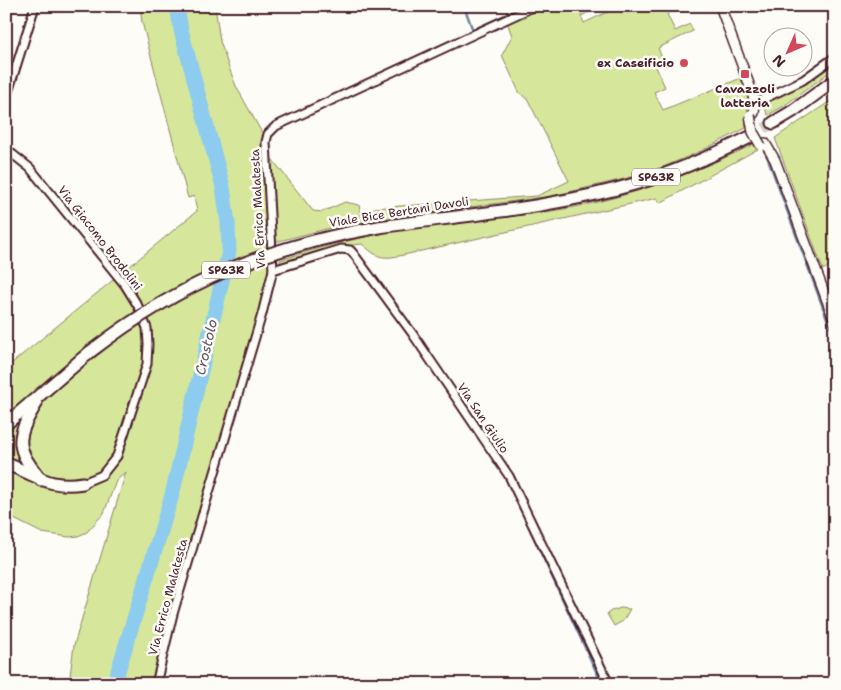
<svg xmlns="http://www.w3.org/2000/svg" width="841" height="690" font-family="'Shantell Sans',sans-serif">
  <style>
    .green { fill: #d6e79b; stroke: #908363 }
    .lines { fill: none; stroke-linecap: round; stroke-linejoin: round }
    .stream { stroke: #7287a0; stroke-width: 2.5 }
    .river { stroke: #8dccee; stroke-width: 15 }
    .trunk-tunnel { stroke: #d9d0ce; stroke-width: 11; stroke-dasharray: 11 5.5; stroke-linecap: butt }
    .minor-casing { stroke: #4a1f2b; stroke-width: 11 }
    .tertiary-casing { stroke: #4a1f2b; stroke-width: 12 }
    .trunk-casing { stroke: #4a1f2b; stroke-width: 15 }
    .minor { stroke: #fdfcf7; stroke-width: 7 }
    .tertiary { stroke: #fdfcf7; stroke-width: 9 }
    .trunk { stroke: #fdfcf7; stroke-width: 11 }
    .tertiary-bridge-casing { stroke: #4a1f2b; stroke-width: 12; stroke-linecap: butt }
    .trunk-bridge-casing { stroke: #4a1f2b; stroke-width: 15; stroke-linecap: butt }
    .tertiary-bridge { stroke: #fdfcf7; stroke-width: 9 }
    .trunk-bridge { stroke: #fdfcf7; stroke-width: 11 }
    .poi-dot { fill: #d1495b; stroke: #fdfcf7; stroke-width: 2 }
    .labels { text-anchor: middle; stroke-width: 5; stroke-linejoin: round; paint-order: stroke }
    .shield { fill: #fdfcf7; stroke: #806168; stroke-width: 1 }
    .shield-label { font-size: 11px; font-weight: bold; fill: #4a1f2b }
    .poi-label { font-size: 12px; font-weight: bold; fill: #4a1f2b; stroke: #fdfcf7; text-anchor: end }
    .street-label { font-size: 12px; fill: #4a1f2b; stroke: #fdfcf7 }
    .water-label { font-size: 14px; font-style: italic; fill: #5e5366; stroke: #fdfcf7 }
  </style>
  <rect width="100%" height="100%" fill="#fdfcf7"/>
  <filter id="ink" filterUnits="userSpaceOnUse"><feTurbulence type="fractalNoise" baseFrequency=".02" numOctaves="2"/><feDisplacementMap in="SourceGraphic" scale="10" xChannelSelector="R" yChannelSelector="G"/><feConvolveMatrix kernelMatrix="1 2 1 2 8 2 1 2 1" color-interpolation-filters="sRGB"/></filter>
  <g filter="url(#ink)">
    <g class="green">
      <polygon points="140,6 215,6 220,41 228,65 236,86 262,133 272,267 155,684 69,684 74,645 126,472 116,481 104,513 87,532 78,536 69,537 42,533 6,515 6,368 197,211 194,196 188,198 142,22"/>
      <path d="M535 6H602L581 16 584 23 620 6H683L667 14 675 31 690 24 693 31 658 48 664 63 656 67 665 87 654 92 663 110 741 78C743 84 746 90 748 97 750 108 744 117 746 128L701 151 663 167 624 179 552 196 381 219 334 227 275 242 268 163 272 159 313 211 322 212 345 202 359 205 362 218 374 217V208L537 196 569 181 528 100 519 92 502 55 512 36 506 19Z"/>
      <polygon points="835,61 835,68 784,106 768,115 763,105 815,76"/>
      <polygon points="835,98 835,262 823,270 775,138"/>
      <path d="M754 144 758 149 660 203 657 198 399 256C380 259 377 257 362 244L343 246 280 263V260C328 244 381 232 432 226 479 219 528 216 575 207 638 194 697 172 754 144Z"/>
      <polygon points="621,608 630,609 623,621 614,626 607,614 611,611"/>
    </g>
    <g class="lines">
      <g class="stream">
        <polyline points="464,6 472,28 475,29 525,6"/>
        <polyline points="764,148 835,340"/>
        <polyline points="520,508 602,684"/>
      </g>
      <polyline class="river" points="114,684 172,495 229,251 228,223 223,187 181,30 177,6"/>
      <polyline class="trunk-tunnel" points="750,137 773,123"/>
      <defs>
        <g id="minor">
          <polyline points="6,99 35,6"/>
          <polyline points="755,103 803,80 835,57"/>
          <polyline points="6,149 30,168 125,285 138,306 147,328 148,344 147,364 117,456 102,475 83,483"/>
          <polyline points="273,270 341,249 350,250 353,253 412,333 509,476 609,684"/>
          <polyline points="156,684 173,614 262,314 273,270 266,142 268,134 276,126 535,6"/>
        </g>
        <g id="tertiary">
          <polyline points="720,6 752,92 755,103 754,113"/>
          <polyline points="765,143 775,160 835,322"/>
        </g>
        <g id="trunk">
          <polyline points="773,123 793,111 835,80"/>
          <path d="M379 227C465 215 554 208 638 183 677 172 714 155 750 137"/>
          <path d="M36 404C15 439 15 448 41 480"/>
          <polyline points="6,424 90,352"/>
          <path d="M6 464C37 474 47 489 83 483"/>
        </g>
      </defs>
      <use href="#minor" class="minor-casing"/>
      <use href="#tertiary" class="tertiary-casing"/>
      <use href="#trunk" class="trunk-casing"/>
      <use href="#minor" class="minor"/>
      <use href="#tertiary" class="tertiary"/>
      <use href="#trunk" class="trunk"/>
      <defs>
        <polyline id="tertiary-bridge" points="750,115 753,132 761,146"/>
        <path id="trunk-bridge" d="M90 352C182 281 266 247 379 227"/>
      </defs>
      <use href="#tertiary-bridge" class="tertiary-bridge-casing"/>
      <use href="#trunk-bridge" class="trunk-bridge-casing"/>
      <use href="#tertiary-bridge" class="tertiary-bridge"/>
      <use href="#trunk-bridge" class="trunk-bridge"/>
    </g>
  </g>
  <g class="poi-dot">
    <circle cx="684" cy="63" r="5"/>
    <rect x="740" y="69" width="10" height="10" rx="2.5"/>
  </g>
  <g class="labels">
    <g class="shield">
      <rect x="632" y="168.5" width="48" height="17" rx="4"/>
      <rect x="202" y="261.5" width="48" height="17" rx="4"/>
    </g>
    <g class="shield-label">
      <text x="656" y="181">SP63R</text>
      <text x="226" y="274">SP63R</text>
    </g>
    <g class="poi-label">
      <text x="674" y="67">ex Caseificio</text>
      <text x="745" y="93" text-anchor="middle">Cavazzoli<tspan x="745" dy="14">latteria</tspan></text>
    </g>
    <g class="street-label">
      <text transform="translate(258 209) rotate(-93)" y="4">Via Errico Malatesta</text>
      <text transform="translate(399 212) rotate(-9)" y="4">Viale Bice Bertani Davoli</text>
      <text transform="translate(100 238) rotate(52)" y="4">Via Giacomo Brodolini</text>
      <text transform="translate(483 418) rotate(56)" y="4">Via San Giulio</text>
      <text transform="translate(168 597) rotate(-75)" y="4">Via Errico Malatesta</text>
    </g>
    <g class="water-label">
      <text transform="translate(206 347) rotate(-77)" y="5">Crostolo</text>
    </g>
  </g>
  <rect width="841" height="690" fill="none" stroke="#fdfcf7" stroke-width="25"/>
  <rect x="12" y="12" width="816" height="665" fill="none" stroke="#4a1f2b" stroke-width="2" filter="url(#ink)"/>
  <g transform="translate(788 52) rotate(225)"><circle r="24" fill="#fdfcf7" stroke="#b5a4a5"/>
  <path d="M0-4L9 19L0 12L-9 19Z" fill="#d1495b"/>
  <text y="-8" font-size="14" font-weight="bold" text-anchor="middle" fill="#4a1f2b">N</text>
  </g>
</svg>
